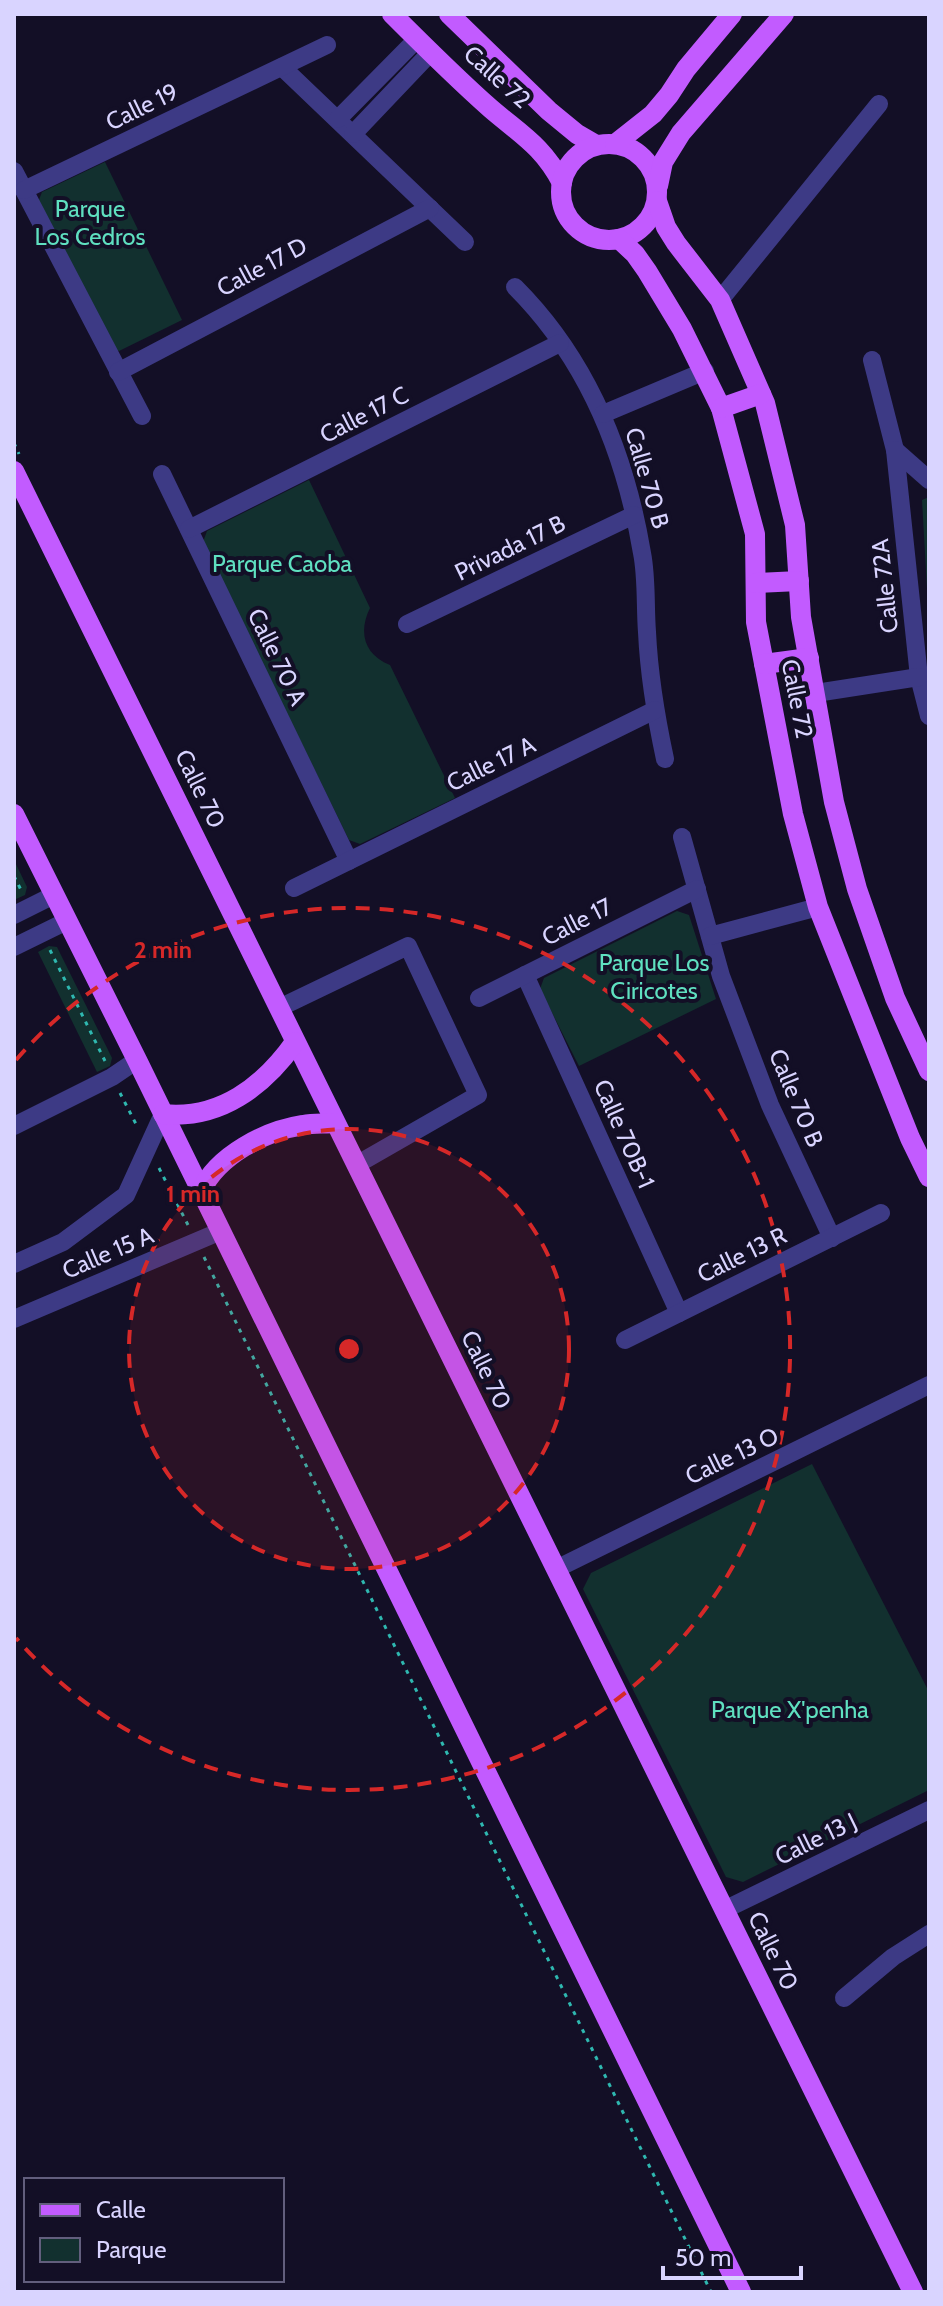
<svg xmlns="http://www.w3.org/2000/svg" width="943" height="2306" font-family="Cabin,sans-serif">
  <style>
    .green { fill: #12302f }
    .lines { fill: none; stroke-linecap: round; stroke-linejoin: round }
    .path { stroke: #2fb8b0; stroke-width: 3; stroke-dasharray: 4 6; stroke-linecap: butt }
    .minor { stroke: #3d3a85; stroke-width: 18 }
    .major { stroke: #c25bff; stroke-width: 20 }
    .ring { fill: none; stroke: #d62828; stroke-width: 4; stroke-dasharray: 14 10 }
    .labels { text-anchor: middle; stroke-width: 8; stroke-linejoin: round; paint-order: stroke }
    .street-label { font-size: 24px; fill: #d9d4ff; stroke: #130f26 }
    .park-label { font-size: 24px; fill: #5fe0c0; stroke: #130f26 }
    .centre { fill: #d62828; stroke: #130f26; stroke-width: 4 }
    .ring-label { font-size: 24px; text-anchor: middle; font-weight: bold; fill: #d62828; stroke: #130f26; stroke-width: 8; stroke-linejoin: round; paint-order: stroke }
  </style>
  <rect width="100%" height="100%" fill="#130f26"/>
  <g class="green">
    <polygon points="105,162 182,320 119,351 107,347 37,205 42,192"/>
    <path d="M309 480 370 608C358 632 364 655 390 665L455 798 360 844 349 840 203 542 207 531Z"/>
    <polygon points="929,497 929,625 922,500"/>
    <polygon points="14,860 27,887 25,895 14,900"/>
    <polygon points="677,911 689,915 716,999 579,1066 540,989 544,978"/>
    <polygon points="49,946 57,947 112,1058 110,1066 97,1072 38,952"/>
    <polygon points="812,1464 929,1692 929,1790 743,1882 726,1877 583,1589 591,1573"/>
  </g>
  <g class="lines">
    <g class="path">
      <polyline points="14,443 19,454"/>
      <polyline points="14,876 22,892"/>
      <polyline points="50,950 105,1061"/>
      <polyline points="120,1093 137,1126"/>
      <polyline points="159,1168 188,1225"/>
      <polyline points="204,1257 711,2292"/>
    </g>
    <g class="minor">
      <polyline points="282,67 465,242"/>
      <polyline points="338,119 417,39"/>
      <polyline points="353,134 431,52"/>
      <polyline points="14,171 142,416"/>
      <polyline points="24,190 327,45"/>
      <path d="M515 287C588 360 625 452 642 553 647 578 645 606 647 632 649 675 656 717 665 759"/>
      <polyline points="720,300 879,104"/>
      <polyline points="872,360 895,450 919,677 929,716"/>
      <polyline points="118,372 430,208"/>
      <polyline points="603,414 705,371"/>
      <polyline points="895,450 929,480"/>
      <polyline points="162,474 349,861"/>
      <polyline points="189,529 560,343"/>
      <polyline points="407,624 634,515"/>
      <polyline points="816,693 919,677"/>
      <polyline points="682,837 721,976 770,1105 832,1238"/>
      <polyline points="294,888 655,710"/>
      <polyline points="14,915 54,895"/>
      <polyline points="710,936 818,907"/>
      <polyline points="14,947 67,921"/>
      <polyline points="525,975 679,1313"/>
      <polyline points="479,998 697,889"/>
      <polyline points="279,1008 408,946 478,1095 356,1165"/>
      <polyline points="14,1126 112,1077 137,1060"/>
      <polyline points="14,1264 63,1242 126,1195 163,1114"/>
      <polyline points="14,1319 221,1231"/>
      <polyline points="625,1340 881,1213"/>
      <polyline points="556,1569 929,1385"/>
      <polyline points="724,1910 929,1810"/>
      <polyline points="844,1998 893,1957 929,1934"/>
    </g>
    <g class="major">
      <path d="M392 14C424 46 456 78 490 108 520 134 543 146 562 183"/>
      <polyline points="449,14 549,111 577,134 596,145"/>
      <circle cx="609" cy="192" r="48"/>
      <polyline points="615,144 653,114 669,95 686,69 732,14"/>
      <polyline points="658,186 663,162 681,133 784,14"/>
      <polyline points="657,201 666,227 676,243 720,300 765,403 795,525 801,617 834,802 857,889 895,998 929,1071"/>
      <polyline points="619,239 635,254 647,271 682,329 721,408 755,534 756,622 793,814 818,907 910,1138 929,1177"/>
      <polyline points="721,408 761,394"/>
      <polyline points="14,471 913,2292"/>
      <polyline points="756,583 799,581"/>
      <polyline points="764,664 809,658"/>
      <polyline points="14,814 137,1060 741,2292"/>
      <path d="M163 1114C220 1120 264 1086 295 1042"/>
      <path d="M201 1191C218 1155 265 1131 303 1125 314 1123 324 1124 335 1123"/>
    </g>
  </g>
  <circle cx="349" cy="1349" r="220" fill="#d62828" fill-opacity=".12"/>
  <g class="ring">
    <circle cx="349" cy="1349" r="220"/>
    <path d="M16 1060A441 441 0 1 1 16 1638"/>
  </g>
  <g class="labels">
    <g class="street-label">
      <text transform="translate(497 77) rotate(42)" y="8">Calle 72</text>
      <text transform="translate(142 107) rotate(-26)" y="8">Calle 19</text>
      <text transform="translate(262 267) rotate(-28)" y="8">Calle 17 D</text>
      <text transform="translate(364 415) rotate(-27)" y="8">Calle 17 C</text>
      <text transform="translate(647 478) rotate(74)" y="8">Calle 70 B</text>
      <text transform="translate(510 548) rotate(-26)" y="8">Privada 17 B</text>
      <text transform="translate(885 586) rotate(-96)" y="8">Calle 72A</text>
      <text transform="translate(277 657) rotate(64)" y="8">Calle 70 A</text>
      <text transform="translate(797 699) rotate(79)" y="8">Calle 72</text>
      <text transform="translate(491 764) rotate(-26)" y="8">Calle 17 A</text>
      <text transform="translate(200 789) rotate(64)" y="8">Calle 70</text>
      <text transform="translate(577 922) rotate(-27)" y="8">Calle 17</text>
      <text transform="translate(796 1098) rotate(67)" y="8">Calle 70 B</text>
      <text transform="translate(624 1134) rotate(66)" y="8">Calle 70B-1</text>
      <text transform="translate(108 1253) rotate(-23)" y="8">Calle 15 A</text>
      <text transform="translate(742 1255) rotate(-26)" y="8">Calle 13 R</text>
      <text transform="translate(486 1370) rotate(64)" y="8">Calle 70</text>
      <text transform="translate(732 1456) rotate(-26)" y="8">Calle 13 O</text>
      <text transform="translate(816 1839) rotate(-26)" y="8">Calle 13 J</text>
      <text transform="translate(773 1951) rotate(64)" y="8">Calle 70</text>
    </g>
    <g class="park-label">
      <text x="90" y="217">Parque<tspan x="90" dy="28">Los Cedros</tspan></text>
      <text x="282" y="572">Parque Caoba</text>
      <text x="654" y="971">Parque Los<tspan x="654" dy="28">Ciricotes</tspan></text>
      <text x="790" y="1718">Parque X'penha</text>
    </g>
  </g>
  <circle cx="349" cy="1349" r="12" class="centre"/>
  <g class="ring-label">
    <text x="163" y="958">2 min</text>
    <text x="193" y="1202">1 min</text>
  </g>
  <rect width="943" height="2306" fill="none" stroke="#d9d4ff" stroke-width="32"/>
  <rect x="24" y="2178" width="260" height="104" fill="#130f26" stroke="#625e7d" stroke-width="2"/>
  <rect x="40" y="2204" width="40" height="12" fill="#c25bff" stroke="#625e7d" stroke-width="2"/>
  <text x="96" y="2218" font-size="24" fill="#d9d4ff">Calle</text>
  <rect x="40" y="2238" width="40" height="24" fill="#12302f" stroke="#625e7d" stroke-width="2"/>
  <text x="96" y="2258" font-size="24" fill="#d9d4ff">Parque</text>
  <path d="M663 2266v12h138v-12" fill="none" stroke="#d9d4ff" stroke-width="4"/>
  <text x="675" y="2266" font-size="24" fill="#d9d4ff" stroke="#130f26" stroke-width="6" paint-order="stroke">50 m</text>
</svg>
